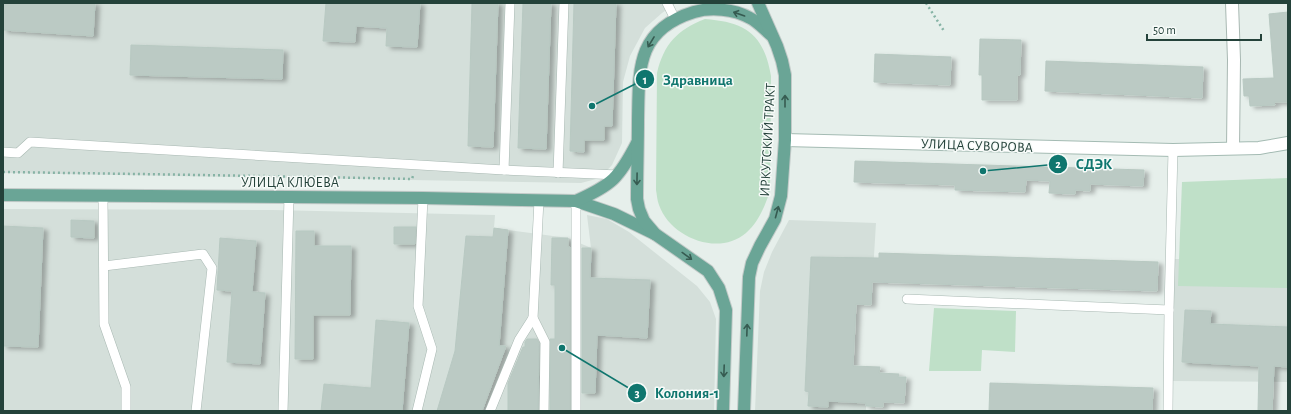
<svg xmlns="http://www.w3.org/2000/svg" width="1291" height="414" font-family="'Alegreya Sans',sans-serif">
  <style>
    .built { fill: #d4dfda }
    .green { fill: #bfe0c8 }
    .building { fill: #bbcac4; stroke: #b8c9c2; filter: url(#shadow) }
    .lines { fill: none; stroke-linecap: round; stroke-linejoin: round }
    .lane-casing { stroke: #a8b8b2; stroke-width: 10 }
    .street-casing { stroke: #a8b8b2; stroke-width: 14 }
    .secondary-casing { stroke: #a4bbb3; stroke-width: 14 }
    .primary-casing { stroke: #c2cac8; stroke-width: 14 }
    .path { stroke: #86b3a5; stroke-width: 2.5; stroke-dasharray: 2 3; stroke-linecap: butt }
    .lane { stroke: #fff; stroke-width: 9 }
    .street { stroke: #fff; stroke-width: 12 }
    .secondary { stroke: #fff; stroke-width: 12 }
    .primary { stroke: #6aa596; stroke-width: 12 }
    .oneway { stroke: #365b51 }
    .labels { text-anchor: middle; stroke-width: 3; stroke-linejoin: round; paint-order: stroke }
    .street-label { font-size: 14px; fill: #24423a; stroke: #f7fbf9 }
    .leader { fill: none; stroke: #0f766e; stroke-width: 1.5 }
    .callout-dot { fill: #0f766e; stroke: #f7fbf9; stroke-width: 1.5 }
    .mark-label { font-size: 12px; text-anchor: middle; font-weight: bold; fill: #fff }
    .callout-label { font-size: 15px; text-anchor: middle; font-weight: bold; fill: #0f766e; stroke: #f7fbf9; stroke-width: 3; stroke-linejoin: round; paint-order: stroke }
  </style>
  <defs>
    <filter id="shadow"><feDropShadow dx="4.5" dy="2.5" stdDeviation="2" flood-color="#0004"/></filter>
  </defs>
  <rect width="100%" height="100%" fill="#e6efeb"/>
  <g class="built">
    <polygon points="3,3 676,3 662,13 645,28 630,56 623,82 622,143 612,165 600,178 581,183 3,173"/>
    <polygon points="3,209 273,210 495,215 494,228 568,238 591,248 587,215 607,219 629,232 697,286 710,302 716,319 714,411 3,411"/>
    <polygon points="789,220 876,223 873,272 825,332 866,403 866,411 755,411 760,291 764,272 772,252"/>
    <polygon points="1173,259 1288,260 1288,382 1171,381"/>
  </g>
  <g class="green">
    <path d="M705 19C745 22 764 34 771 76L770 191C765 206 758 223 746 233 718 257 670 237 659 205 657 200 657 195 656 190L657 73C664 44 677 30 705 19Z"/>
    <polygon points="1288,178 1288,288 1178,286 1182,182"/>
    <polygon points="934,308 1016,311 1015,352 982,350 981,371 929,371"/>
  </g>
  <g class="building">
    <polygon points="3,3 95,3 93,36 3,30"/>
    <polygon points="326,3 420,3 417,47 386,46 387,28 356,26 355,42 323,41"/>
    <polygon points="472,3 498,3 493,147 468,146"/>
    <polygon points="523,3 551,3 546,149 518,148"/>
    <polygon points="574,3 616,3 612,126 604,126 604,140 584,140 584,152 570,151"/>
    <polygon points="1288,12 1288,102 1274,102 1275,105 1250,106 1249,96 1244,96 1243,79 1274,78 1269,14"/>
    <polygon points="980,39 1021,40 1020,75 1017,75 1017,100 982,100 982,75 979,75"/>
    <polygon points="131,45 283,50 282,79 130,75"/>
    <polygon points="875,54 951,57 950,85 874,82"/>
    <polygon points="1046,61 1203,67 1202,98 1045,91"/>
    <polygon points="855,161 1144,170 1143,186 1090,184 1090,191 1075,190 1075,194 1049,193 1050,181 1026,180 1025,192 955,190 955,185 854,182"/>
    <polygon points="71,220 94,221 94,238 71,237"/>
    <polygon points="3,226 43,228 38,347 3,346"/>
    <polygon points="394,227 416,227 415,244 394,244"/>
    <polygon points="494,228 508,230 499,346 506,346 482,411 437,411 455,351 466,236 493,237"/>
    <polygon points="296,231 314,231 314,246 351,246 350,315 313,315 313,359 295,359"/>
    <polygon points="220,238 256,241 252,292 265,293 260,364 227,362 232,291 217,290"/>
    <polygon points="552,238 568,238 568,247 570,247 570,411 550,411 550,339 555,339 555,285 551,285"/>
    <polygon points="582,248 591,248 590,278 650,280 647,338 597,335 595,393 582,393"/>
    <polygon points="879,253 1158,262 1157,291 872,282 871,305 856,304 853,366 880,367 879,373 899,374 898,377 906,377 904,403 883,402 883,407 866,406 866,403 828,401 828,407 808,406 809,392 805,391 811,257 879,258"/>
    <polygon points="1185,310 1211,311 1210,324 1288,327 1288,367 1274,366 1272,411 1258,411 1259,366 1182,362"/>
    <polygon points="376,320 409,323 402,411 321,411 324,384 371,388"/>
    <polygon points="527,339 537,339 539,343 538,411 508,411 508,383 523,347 525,347 525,342"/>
    <polygon points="990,383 1153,388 1152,411 989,411"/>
  </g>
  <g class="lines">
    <defs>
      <g id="lane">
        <polyline points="667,3 675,19"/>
        <polyline points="3,152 18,153 30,142 504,170 619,175"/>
        <polyline points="504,170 510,3"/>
        <polyline points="558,173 564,3"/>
        <polyline points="103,196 104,324 126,387 126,411"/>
        <polyline points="539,200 533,318 545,342 544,411"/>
        <polyline points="576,201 576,411"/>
        <polyline points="104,266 203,254 212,268 196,411"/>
        <polyline points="907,299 1169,310"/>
        <polyline points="283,411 289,197"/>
        <polyline points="417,411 432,349 418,306 423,198"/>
        <polyline points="490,411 519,340 533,318"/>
        <polyline points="1168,411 1169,310 1173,150"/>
      </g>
      <polyline id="street" points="1232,3 1234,60 1233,148"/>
      <polyline id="secondary" points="785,140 1173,150 1259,148 1288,143"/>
      <g id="primary">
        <polyline points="3,195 423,198 576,201 614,214 655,234"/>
        <path d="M576 201C612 185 619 178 637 143"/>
        <path d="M723 411 726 310 719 288 708 271 655 234 644 221 639 209 637 199C637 172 638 146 638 120 639 69 636 30 694 12 711 7 734 9 750 18 758 22 765 30 771 35"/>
        <polyline points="744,411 749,277 752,263 760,246 775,219 781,196 785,140 785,75 782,61 777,46 758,3"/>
      </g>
    </defs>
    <use href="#lane" class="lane-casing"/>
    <use href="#street" class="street-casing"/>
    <use href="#secondary" class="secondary-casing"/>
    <use href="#primary" class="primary-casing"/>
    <g class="path">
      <polyline points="926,3 944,31"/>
      <path d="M3 172C139 174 276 176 412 179L413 176"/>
    </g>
    <use href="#lane" class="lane"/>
    <use href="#street" class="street"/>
    <use href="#secondary" class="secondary"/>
    <use href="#primary" class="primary"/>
  </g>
  <defs><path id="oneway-shaft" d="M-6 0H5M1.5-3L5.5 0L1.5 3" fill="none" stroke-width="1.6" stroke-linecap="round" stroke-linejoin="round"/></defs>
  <g class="oneway">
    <use href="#oneway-shaft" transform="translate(739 14) rotate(-161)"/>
    <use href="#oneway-shaft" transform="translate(651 42) rotate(121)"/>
    <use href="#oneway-shaft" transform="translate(785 101) rotate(-90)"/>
    <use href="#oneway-shaft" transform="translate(637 179) rotate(91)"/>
    <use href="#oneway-shaft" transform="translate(777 212) rotate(-75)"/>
    <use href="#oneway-shaft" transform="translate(687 256) rotate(36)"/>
    <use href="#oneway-shaft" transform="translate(747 330) rotate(-88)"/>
    <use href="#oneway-shaft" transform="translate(724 371) rotate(92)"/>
  </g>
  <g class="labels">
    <g class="street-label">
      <text transform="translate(767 140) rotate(-87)" y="5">ИРКУТСКИЙ ТРАКТ</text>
      <text transform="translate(977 145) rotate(2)" y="5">УЛИЦА СУВОРОВА</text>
      <text x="290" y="187">УЛИЦА КЛЮЕВА</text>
    </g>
  </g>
  <path class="leader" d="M592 106L645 79M983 171L1058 164M562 348L637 393"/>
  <g class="callout-dot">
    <circle cx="592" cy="106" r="4"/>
    <circle cx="983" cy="171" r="4"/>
    <circle cx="562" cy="348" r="4"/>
    <circle cx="645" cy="79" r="10"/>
    <circle cx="1058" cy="164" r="10"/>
    <circle cx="637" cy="393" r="10"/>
  </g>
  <g class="mark-label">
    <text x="645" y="84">1</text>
    <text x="1058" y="168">2</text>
    <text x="637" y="397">3</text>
  </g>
  <g class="callout-label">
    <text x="698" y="85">Здравница</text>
    <text x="1094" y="169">СДЭК</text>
    <text x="687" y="398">Колония-1</text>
  </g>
  <rect width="1291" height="414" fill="none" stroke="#24423a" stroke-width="8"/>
  <path d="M1147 34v6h114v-6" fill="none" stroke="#24423a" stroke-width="2"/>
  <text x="1153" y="34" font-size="12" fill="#24423a" stroke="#f7fbf9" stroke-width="3" paint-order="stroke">50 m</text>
</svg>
